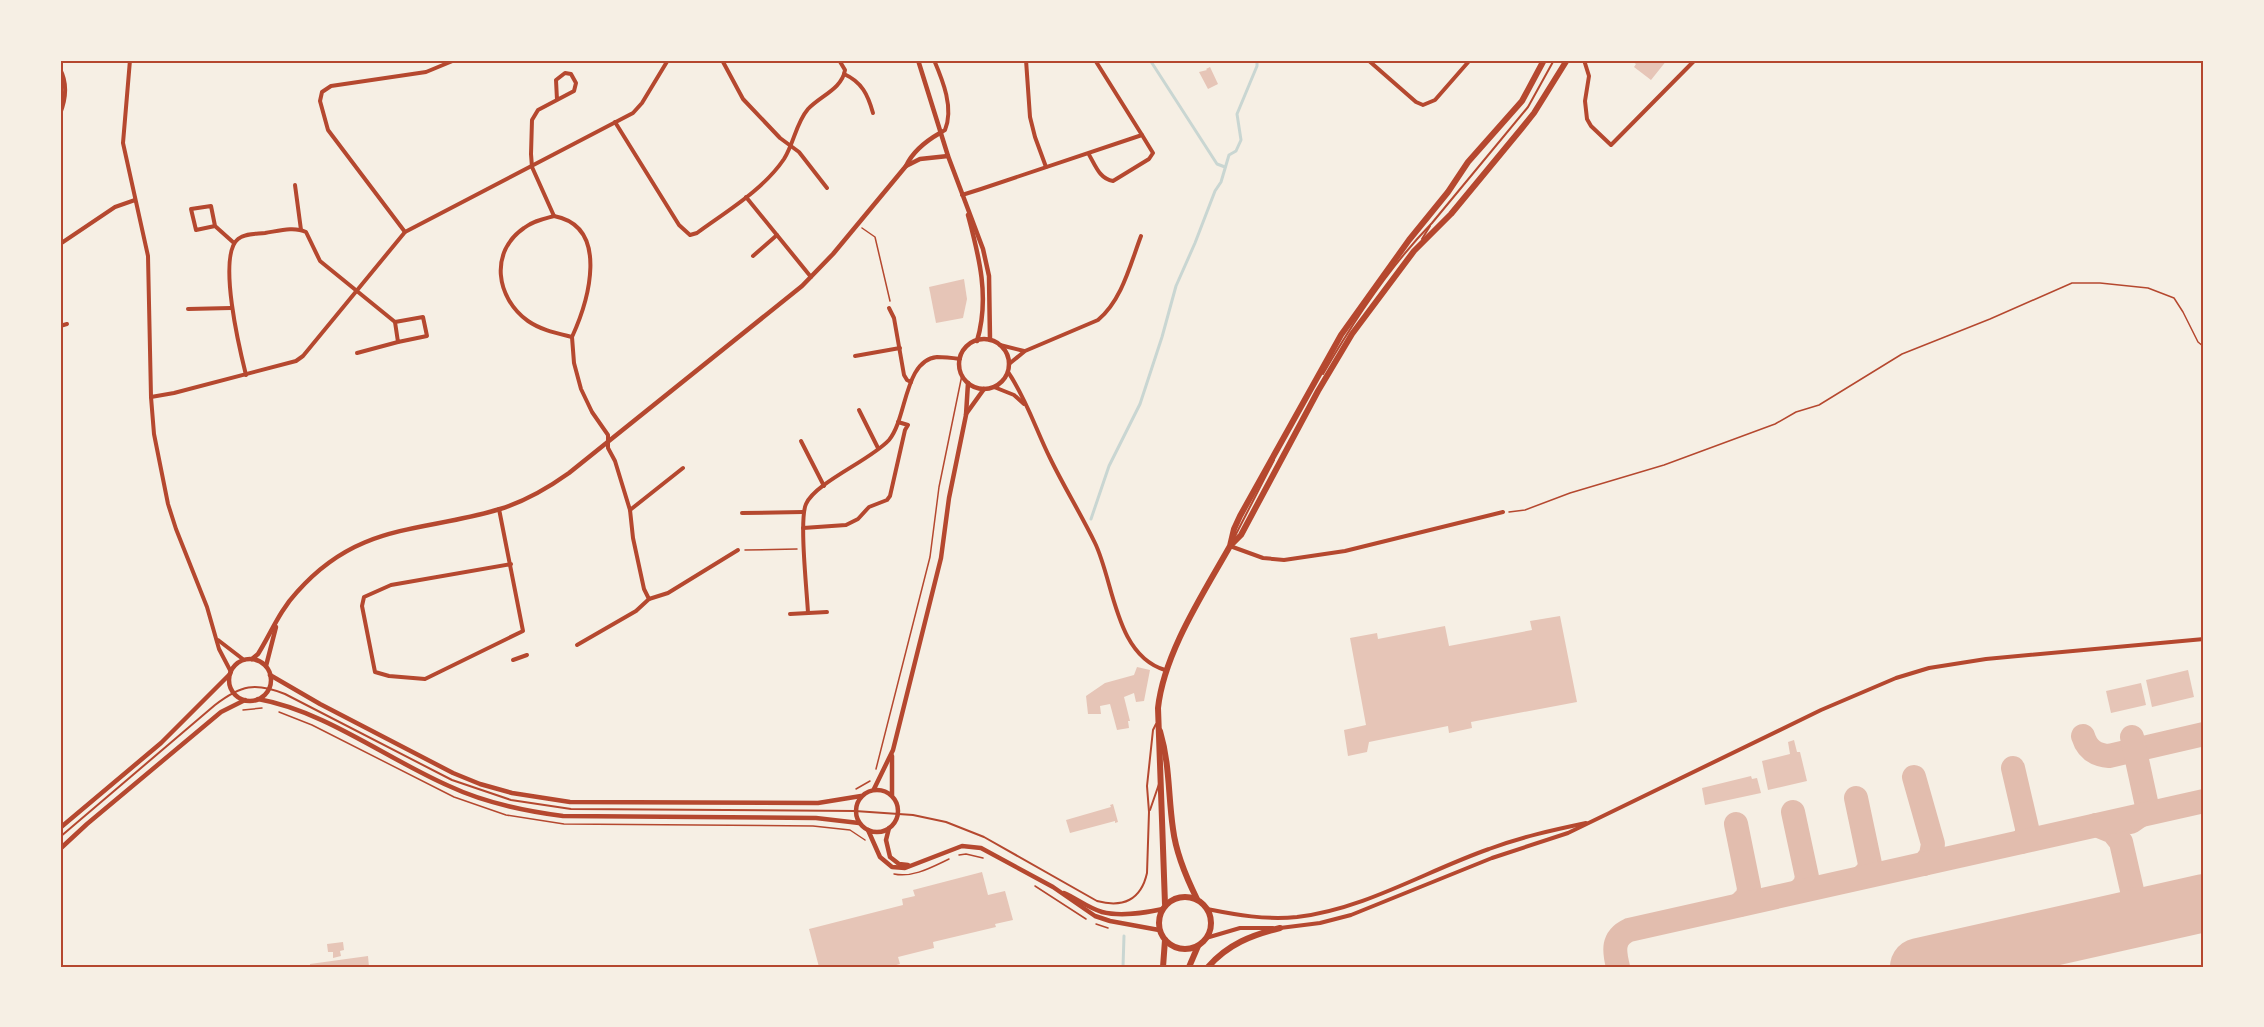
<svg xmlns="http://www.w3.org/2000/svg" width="2264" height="1027" font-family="Ubuntu,sans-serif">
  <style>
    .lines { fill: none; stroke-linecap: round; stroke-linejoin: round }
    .stream { stroke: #c9d6d2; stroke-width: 3 }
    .taxiway { stroke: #e2bdae; stroke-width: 24 }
    .runway { stroke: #e2bdae; stroke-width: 58 }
    .building { fill: #e6c5b7 }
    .path { stroke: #b5482f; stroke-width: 1.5 }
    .service { stroke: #b5482f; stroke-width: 2 }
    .minor { stroke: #b5482f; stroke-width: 4 }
    .tertiary { stroke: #b5482f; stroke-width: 4.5 }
    .primary { stroke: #b5482f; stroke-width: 6 }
    .neatline { fill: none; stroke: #b5482f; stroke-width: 2 }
  </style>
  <rect width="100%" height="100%" fill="#f6efe4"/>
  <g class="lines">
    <g class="stream">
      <polyline points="1150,60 1217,164 1225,167"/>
      <polyline points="1091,519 1109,466 1140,404 1162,337 1176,286 1195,243 1215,191 1221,182 1229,155 1236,151 1241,140 1237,114 1257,66 1257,60"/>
      <polyline points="1123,967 1124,936"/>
    </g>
    <g class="taxiway">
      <path d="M2083 736C2087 749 2095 755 2109 756L2204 734"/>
      <polyline points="2013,768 2027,828 2027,835 2021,842"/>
      <polyline points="1914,777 1933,844 1931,855 1924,864"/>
      <polyline points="1856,798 1870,864 1868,871 1862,877"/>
      <polyline points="1793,812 1807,877 1805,885 1799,891"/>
      <polyline points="2131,822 2144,813 2147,806 2132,737"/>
      <polyline points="1736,824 1749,888 1748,896 1739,905"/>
      <polyline points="2096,825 2113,832 2121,842 2134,899 2132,911 2118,922"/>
      <polyline points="2134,899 2144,911 2158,913"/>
      <path d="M1618 967C1614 951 1612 938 1629 930L2204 801"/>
    </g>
    <polyline class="runway" points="1919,967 2204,903"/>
  </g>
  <g class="building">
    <polygon points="1630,60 1667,60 1651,80 1634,67 1636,64"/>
    <polygon points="1210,67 1218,84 1208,89 1199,72 1207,70 1206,69"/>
    <polygon points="964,279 967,299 963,318 936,323 929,287"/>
    <polygon points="1560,616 1577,702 1471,722 1472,728 1449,733 1448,726 1369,742 1367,752 1348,756 1344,730 1366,725 1350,638 1377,633 1378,639 1445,626 1449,646 1532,630 1530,621"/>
    <polygon points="1137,667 1150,670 1144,701 1136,702 1134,693 1124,697 1130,721 1128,721 1129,728 1117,730 1110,704 1100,706 1101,714 1088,714 1086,696 1105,683 1134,675"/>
    <polygon points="2188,670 2194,697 2152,707 2146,680"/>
    <polygon points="2141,683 2146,705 2111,713 2106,691"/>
    <polygon points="1794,740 1797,752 1800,752 1807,781 1768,790 1762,761 1790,754 1788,742"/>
    <polygon points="1751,776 1752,779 1757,778 1761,793 1705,805 1702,788"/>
    <polygon points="1113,804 1118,822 1115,823 1115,821 1070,833 1066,820 1111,807 1110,805"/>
    <polygon points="982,872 988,895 1005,891 1013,920 995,924 996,927 933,942 934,948 898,957 900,964 889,967 819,967 809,929 903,905 902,899 915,896 913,890"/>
    <polygon points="343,942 344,950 340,951 341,956 333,958 333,952 328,952 327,944"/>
    <polygon points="368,956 369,967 310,967 310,964"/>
  </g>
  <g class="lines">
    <g class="path">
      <polyline points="862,228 875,237 890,301"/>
      <polyline points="1509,512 1525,510 1570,493 1664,465 1775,424 1796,412 1819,405 1902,354 1990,319 2072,283 2100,283 2148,288 2174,298 2183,312 2198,342 2204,347"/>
      <polyline points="745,550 797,549"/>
      <polyline points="243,710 262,708"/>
      <polyline points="279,712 312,725 454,797 506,815 564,824 813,826 850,830 865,840"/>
      <polyline points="876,769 930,557 939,487 962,375"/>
      <polyline points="856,789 870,781"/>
      <polyline points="959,855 966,854 983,858"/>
      <path d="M894 874C913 878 932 867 949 859"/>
      <polyline points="1035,886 1086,919"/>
      <polyline points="1096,924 1108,928"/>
    </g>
    <g class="service">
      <polyline points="1422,239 1430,226"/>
      <path d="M1323 374C1353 322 1390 266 1432 223L1528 107 1554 60"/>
      <polyline points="1234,538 1274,460"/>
      <polyline points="1150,810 1159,784"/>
      <path d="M60 837 215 705C241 685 255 682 285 694L452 780 511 800 571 809 855 811 913 815 946 822 984 837 1097 901C1123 908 1141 900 1147 873L1149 812 1147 786 1153 730 1156 724"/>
    </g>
    <g class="minor">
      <polyline points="130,60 123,143 148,256 151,397 154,434 168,504 176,529 207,607 219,649 231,672"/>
      <polyline points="722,60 743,99 780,138 799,152 827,188"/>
      <path d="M934 60C943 81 954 108 945 130L940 133"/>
      <polyline points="1026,60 1030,117 1035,137 1046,167"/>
      <polyline points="1095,60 1142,135"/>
      <polyline points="1368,60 1416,102 1423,105 1435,100 1470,60"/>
      <polyline points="1584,60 1589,76 1585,101 1587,119 1591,126 1611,145 1695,60"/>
      <path d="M60 69C68 84 66 99 60 114"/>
      <path d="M844 74C862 82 868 95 873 113"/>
      <path d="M615 122 679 225 690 235 697 233C727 211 763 190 784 159 794 143 796 123 808 109 820 96 842 89 845 70L839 60"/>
      <polyline points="295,185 301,230"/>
      <path d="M962 195 981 189 1142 135 1153 153 1149 159 1113 181C1099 179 1095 164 1088 153"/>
      <polyline points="746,197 811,277"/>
      <path d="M554 216C611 227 588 302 572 337 556 333 541 330 528 321 496 298 489 252 524 228 533 221 543 219 554 216Z"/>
      <polyline points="554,216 532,167 531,154 532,120 538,110 574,91 576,83 571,74 565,73 556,80 557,100"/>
      <polyline points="215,226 196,230 191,209 211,206 215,226 234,243"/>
      <polyline points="405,232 328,130 320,101 322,92 331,86 426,72 455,60"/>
      <polyline points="60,244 115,207 135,200"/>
      <polyline points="753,256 777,235"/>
      <polyline points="889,308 894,318 904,375 907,380 911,382"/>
      <polyline points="188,309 231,308"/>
      <polygon points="423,317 427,336 398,342 395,322"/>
      <polyline points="60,326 67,324"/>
      <polyline points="572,337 574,363 581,389 592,412 608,435 608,448 615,461 630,510 633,538 644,589 649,599"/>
      <polyline points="1000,345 1024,351"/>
      <polyline points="357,353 398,342"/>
      <polyline points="855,356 900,348"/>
      <path d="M1009 364 1025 351 1098 320C1122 300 1130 265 1141 236"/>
      <path d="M1008 372C1026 398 1036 430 1050 458 1064 487 1081 514 1095 543 1114 582 1115 655 1165 670"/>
      <path d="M246 375C240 351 217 256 238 239 245 233 256 234 265 233 278 231 294 226 306 232L320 261 395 322"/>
      <polyline points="994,387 1014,395 1024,404"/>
      <polyline points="151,397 174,393 296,361 303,356 405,232 633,113 642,103 668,60"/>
      <polyline points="859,410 878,448"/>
      <polyline points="801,441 824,486"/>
      <polyline points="499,509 523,631 425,679 389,676 375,672 362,606 364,597 391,585 511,564"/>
      <polyline points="630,510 683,468"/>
      <polyline points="742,513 803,512"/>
      <polyline points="803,528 846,525 858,519 869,507 887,500 890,496 905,430 908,425 898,422"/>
      <polyline points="1230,546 1263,558 1284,560 1345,551 1503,512"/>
      <path d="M808 613C807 592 799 519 806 504 816 482 871 460 889 440 907 419 904 360 937 357 945 357 953 358 960 359"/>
      <polyline points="790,614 827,612"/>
      <polyline points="218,640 244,660"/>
      <polyline points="577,645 636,611 649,599 668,593 738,550"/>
      <polyline points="513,660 527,655"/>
      <path d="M1207 909C1237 915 1265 920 1297 917 1365 909 1426 871 1489 849 1521 837 1553 830 1586 823"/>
      <polyline points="1280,928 1320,923 1351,915 1492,858 1568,833 1821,710 1896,678 1929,668 1986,659 2204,639"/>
      <polyline points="1206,938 1240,928 1273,928"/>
    </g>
    <g class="tertiary">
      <polyline points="918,60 948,156 983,249 989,276 990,340"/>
      <polyline points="906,166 920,159 948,156"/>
      <path d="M968 215C979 256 990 298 977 341"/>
      <circle cx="984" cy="364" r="25"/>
      <polyline points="966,414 984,389"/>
      <path d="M252 659 258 654C271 633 280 610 297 592 359 522 420 533 500 509 526 501 548 488 569 473L802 286 833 254 906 166C913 151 926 141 940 133"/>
      <circle cx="250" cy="680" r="21"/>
      <polyline points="266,666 276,627"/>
      <polyline points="270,675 320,704 453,773 480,784 512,793 570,802 818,803 861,796"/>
      <path d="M258 699C325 711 387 759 449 786 485 803 524 811 563 816L816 818 859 823"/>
      <polyline points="874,789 893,750 941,558 949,498 966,415 968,383"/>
      <circle cx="877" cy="811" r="21"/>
      <polyline points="892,795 892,756"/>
      <polyline points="60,828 161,743 230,674"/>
      <polyline points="889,828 886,840 890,857 899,864 908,865"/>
      <polyline points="868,830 880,857 892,867 905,868 962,846 981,848 1053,887 1095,916 1110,921 1159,930"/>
      <polyline points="60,849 87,824 221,712 245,700"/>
      <path d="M1064 893C1076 898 1088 908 1102 912 1121 917 1144 913 1163 909"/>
    </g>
    <g class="primary">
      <polyline points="1231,545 1241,535 1318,391 1352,334 1414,251 1451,214 1522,128 1534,113 1567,60"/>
      <path d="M1160 731C1170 765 1168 795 1173 829 1176 853 1186 877 1197 899"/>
      <circle cx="1185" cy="923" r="26"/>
      <path d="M1165 904 1158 708C1164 653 1203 594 1230 546L1234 529 1240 516 1341 335 1409 240 1448 192 1468 162 1522 101 1544 60"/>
      <polyline points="1163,967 1165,940"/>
      <polyline points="1189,967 1198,946"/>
      <path d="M1208 967C1228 944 1252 935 1280 928"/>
    </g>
  </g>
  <rect width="2264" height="1027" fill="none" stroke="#f6efe4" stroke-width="123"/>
  <rect x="62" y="62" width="2140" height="904" class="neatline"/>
</svg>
